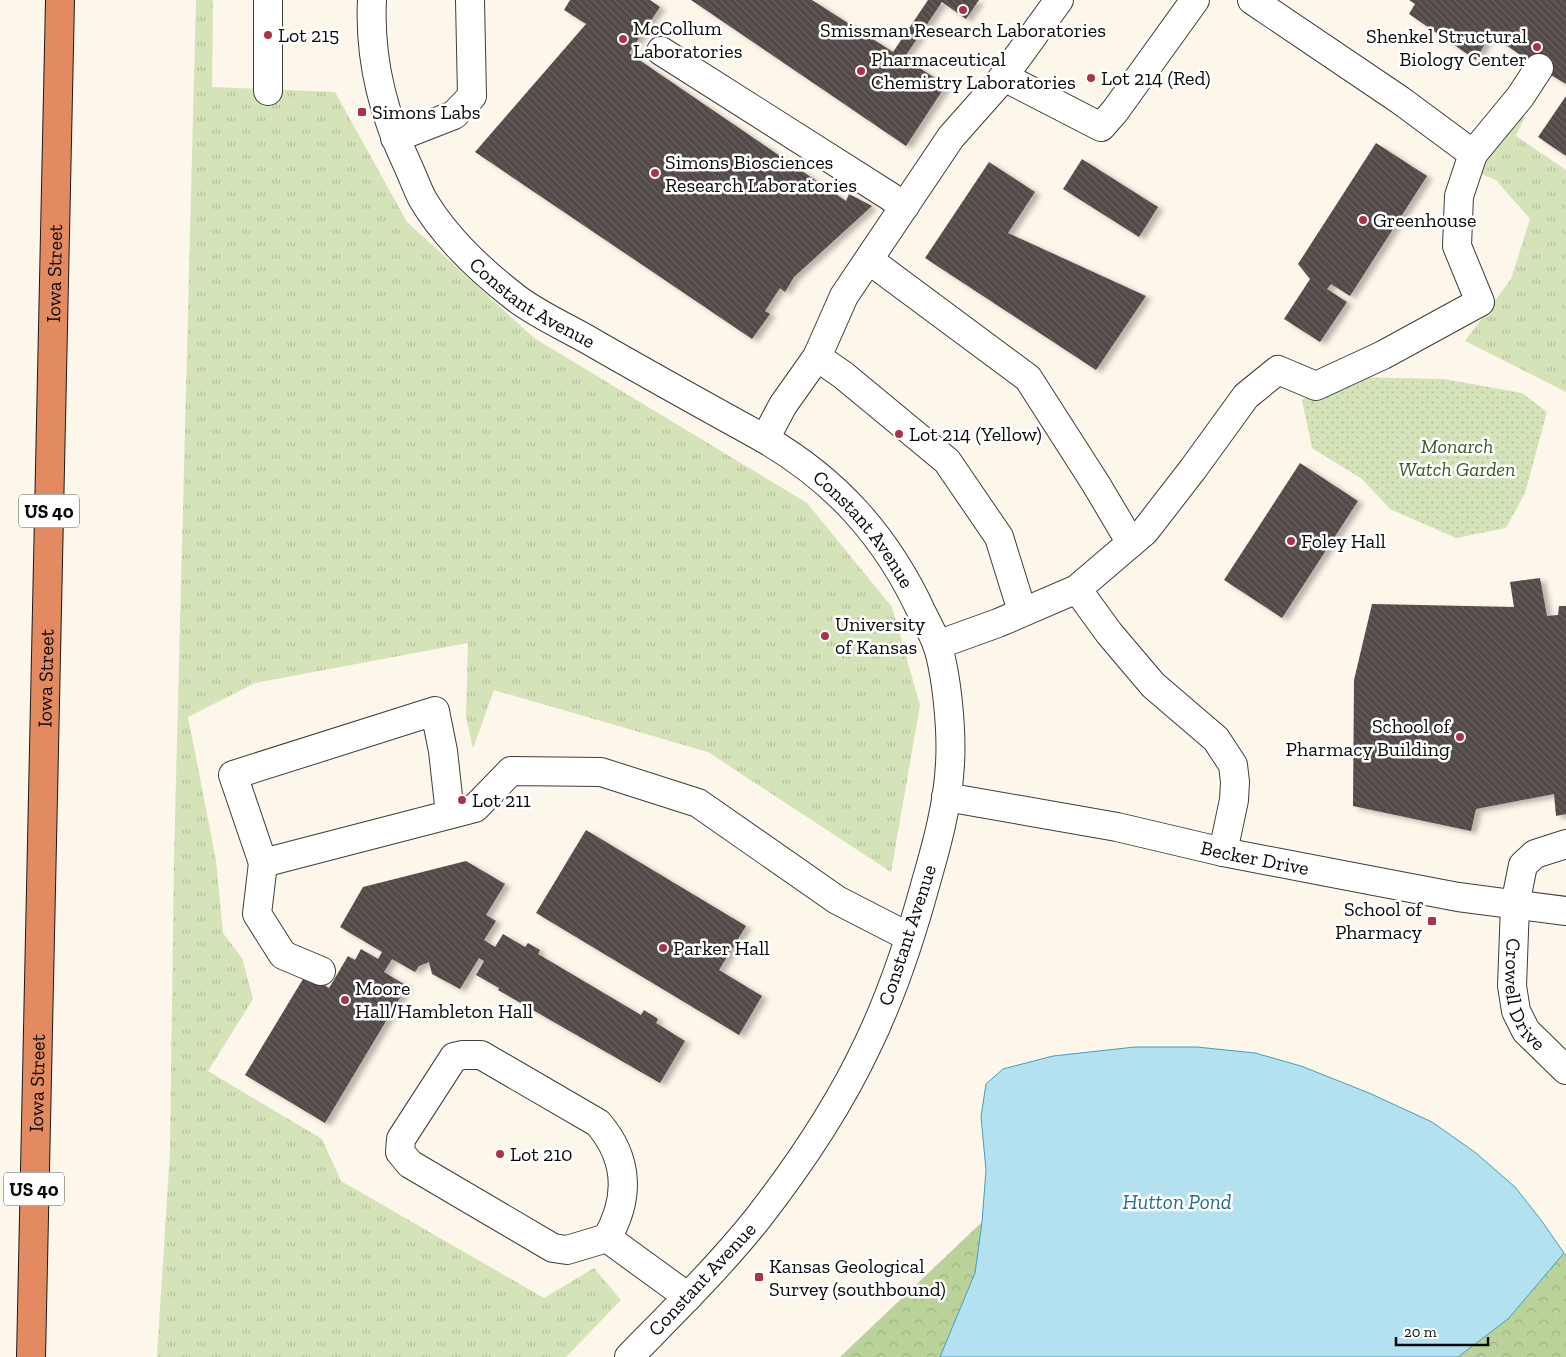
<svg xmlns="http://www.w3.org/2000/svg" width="1566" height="1357" font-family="'Zilla Slab',serif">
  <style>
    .grass { fill: url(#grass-tufts) }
    .forest { fill: url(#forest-crowns) }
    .garden { fill: url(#garden-dots) }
    .water { fill: #b4e1ef; stroke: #439ebd }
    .building { fill: url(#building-back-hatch); filter: url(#shadow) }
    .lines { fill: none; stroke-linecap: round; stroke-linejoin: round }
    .minor-casing { stroke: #3d3d3d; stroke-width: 30 }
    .highway-casing { stroke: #1b1b1b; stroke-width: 30 }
    .minor { stroke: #fff; stroke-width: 28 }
    .highway { stroke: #e48a60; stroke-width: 28 }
    .poi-dot { fill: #aa3249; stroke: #fff; stroke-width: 2 }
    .labels { text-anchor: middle; stroke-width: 5; stroke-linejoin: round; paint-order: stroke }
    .shield { fill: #fff; stroke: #545454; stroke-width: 1 }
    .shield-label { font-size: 19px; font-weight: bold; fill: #0a0a0a }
    .poi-label { font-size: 20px; fill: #0a0a0a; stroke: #fff; text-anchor: start }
    .street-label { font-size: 20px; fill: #0a0a0a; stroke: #fff }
    .park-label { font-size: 20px; font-style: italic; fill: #365a23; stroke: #fff }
    .water-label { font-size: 21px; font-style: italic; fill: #226e8d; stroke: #fff }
  </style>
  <defs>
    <pattern id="grass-tufts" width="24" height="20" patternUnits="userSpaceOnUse" patternTransform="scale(1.25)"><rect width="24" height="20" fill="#d4e3b8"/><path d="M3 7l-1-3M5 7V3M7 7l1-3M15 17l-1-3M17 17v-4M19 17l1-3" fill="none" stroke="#b5c19d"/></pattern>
    <pattern id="forest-crowns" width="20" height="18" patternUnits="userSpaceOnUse" patternTransform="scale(1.25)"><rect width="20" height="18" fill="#bad299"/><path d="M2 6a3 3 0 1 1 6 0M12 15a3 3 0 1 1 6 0" fill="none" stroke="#9fb382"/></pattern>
    <pattern id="garden-dots" width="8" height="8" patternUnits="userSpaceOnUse" patternTransform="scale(1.25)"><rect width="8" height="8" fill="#d4e3b8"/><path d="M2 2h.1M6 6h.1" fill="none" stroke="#b5c19d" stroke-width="1.8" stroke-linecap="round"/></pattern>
    <pattern id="building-back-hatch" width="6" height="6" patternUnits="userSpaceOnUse" patternTransform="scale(1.25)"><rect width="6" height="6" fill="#524a48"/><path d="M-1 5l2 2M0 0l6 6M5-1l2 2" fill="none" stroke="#66605e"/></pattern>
    <filter id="shadow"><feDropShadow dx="5.5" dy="3" stdDeviation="2.5" flood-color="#0004"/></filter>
  </defs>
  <rect width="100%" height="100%" fill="#fdf6ea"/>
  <g class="grass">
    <polygon points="196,0 213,0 212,87 335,92 407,222 534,338 807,503 892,607 920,705 891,872 708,752 494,690 473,748 466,717 468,643 255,683 188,717 216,860 223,933 242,958 253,999 208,1071 322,1139 341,1181 544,1298 594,1268 621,1300 566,1357 157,1357 170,1151 174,858"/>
    <polygon points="1515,101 1525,117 1516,136 1566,170 1566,392 1465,341 1511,279 1530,219 1496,180 1474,171"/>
  </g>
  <g class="forest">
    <polygon points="982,1222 975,1273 940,1357 840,1357"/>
    <polygon points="1564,1253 1566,1254 1566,1357 1458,1357 1508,1319"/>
  </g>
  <polygon class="garden" points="1346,377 1444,379 1522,393 1547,412 1525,493 1506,528 1456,538 1390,509 1362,479 1312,448 1302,400"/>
  <polygon class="water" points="1135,1047 1197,1047 1255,1053 1301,1066 1369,1093 1432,1122 1476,1153 1515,1187 1541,1220 1564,1253 1508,1319 1458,1357 940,1357 975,1273 982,1222 986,1170 981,1117 986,1084 1003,1069 1053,1056"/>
  <g class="building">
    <polygon points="570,0 650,0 660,7 629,53 846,201 849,194 872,206 794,277 785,292 780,288 765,311 770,314 752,339 475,152 586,24 564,10"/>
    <polygon points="691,0 812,0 893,52 928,0 979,0 966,19 942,2 904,58 946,85 906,146"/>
    <polygon points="1409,0 1566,0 1566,84 1539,68 1490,34 1476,60 1409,14 1415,4"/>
    <polygon points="1566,96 1566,156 1538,137"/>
    <polygon points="1376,143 1427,176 1350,296 1331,284 1327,289 1347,302 1320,342 1284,319 1310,279 1298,264"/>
    <polygon points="1082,159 1158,207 1139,237 1063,189"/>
    <polygon points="989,162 1035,192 1008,233 1146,296 1096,370 925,258"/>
    <polygon points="1300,463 1358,501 1282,618 1224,580"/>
    <polygon points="1540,578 1547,616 1558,615 1559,606 1566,606 1566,814 1556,816 1554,794 1476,809 1471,831 1353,806 1354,680 1372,604 1514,607 1510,582"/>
    <polygon points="586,830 746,926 719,970 762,996 739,1035 536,913"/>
    <polygon points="466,861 505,884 486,915 496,921 484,940 495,947 503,934 525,947 528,943 540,950 538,954 641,1015 644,1010 658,1019 656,1023 685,1041 660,1083 498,990 499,988 476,975 484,961 479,958 460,989 432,974 429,962 419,966 415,972 392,959 384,972 407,986 325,1123 245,1075 306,974 329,988 348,956 355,960 361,949 378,959 382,952 340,927 363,887"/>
  </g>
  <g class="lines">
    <defs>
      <g id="minor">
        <polyline points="268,0 268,91"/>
        <path id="s1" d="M372 0C369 59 383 114 408 166 413 177 417 188 422 198 444 236 481 271 516 298 538 315 566 327 590 341 647 374 705 406 763 438 836 480 887 537 922 613 927 623 933 634 937 644 947 675 952 731 950 764 948 804 937 844 926 882 911 937 893 992 868 1044 839 1106 800 1164 758 1218 719 1267 673 1312 629 1357"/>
        <polyline points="1252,0 1400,100 1473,154 1520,97 1539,68"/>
        <polyline points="661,51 905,206"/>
        <polyline points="1004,77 1101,127 1115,111 1195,0"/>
        <polyline points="395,138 454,115 472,96 470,0"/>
        <polyline points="869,260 1028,378 1096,484 1131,543"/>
        <polyline points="817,357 843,375 947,461 999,537 1022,611"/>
        <polyline points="765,439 783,405 817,357 844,296 951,137 998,84 1059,0"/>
        <polyline points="1077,589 1109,633 1153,685 1216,739 1233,765 1235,782 1234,800 1223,852"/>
        <polyline points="937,645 998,623 1077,589 1145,531 1193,469 1246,396 1278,370 1316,386 1383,355 1480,302 1457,246 1459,196 1473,154"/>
        <path id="s2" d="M946 797 1117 827 1223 852 1374 881 1458 897 1566 911"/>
        <polyline points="450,814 443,751 435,711 233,775 263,863 475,808 511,771 601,772 698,803 837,900 909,937"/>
        <path id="s3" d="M1566 844 1535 854 1523 865 1515 905 1512 986 1516 1011 1526 1031 1566 1070"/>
        <polyline points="263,863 257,914 283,955 321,971"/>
        <path d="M607 1238C630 1198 629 1159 598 1123L481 1055H463L454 1057 401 1139 400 1152 410 1164 553 1248 567 1250 607 1238 688 1297"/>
      </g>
      <g id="highway">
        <path id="s4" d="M31 1357 60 0"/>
      </g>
    </defs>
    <use href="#minor" class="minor-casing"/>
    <use href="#highway" class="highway-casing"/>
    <use href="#minor" class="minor"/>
    <use href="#highway" class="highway"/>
  </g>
  <g class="poi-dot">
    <circle cx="963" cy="10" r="5"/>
    <circle cx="268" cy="35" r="5"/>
    <circle cx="623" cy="39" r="5"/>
    <circle cx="1537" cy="47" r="5"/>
    <circle cx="861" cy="71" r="5"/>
    <circle cx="1091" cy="78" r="5"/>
    <rect x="357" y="107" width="10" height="10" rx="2.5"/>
    <circle cx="655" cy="173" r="5"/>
    <circle cx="1363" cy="220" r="5"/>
    <circle cx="899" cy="434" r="5"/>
    <circle cx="1291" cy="541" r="5"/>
    <circle cx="825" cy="636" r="5"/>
    <circle cx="1460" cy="737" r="5"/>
    <circle cx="462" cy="800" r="5"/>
    <rect x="1427" y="916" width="10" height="10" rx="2.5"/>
    <circle cx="663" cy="948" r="5"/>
    <circle cx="345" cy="1000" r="5"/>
    <circle cx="500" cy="1154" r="5"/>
    <rect x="754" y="1272" width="10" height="10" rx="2.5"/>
  </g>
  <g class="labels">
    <g class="shield">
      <rect x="19" y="494.5" width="60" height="33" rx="4"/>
      <rect x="4" y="1172.5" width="60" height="33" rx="4"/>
    </g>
    <g class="shield-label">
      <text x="49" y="518">US 40</text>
      <text x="34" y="1196">US 40</text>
    </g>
    <g class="poi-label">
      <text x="633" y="35">McCollum<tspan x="633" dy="23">Laboratories</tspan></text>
      <text x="963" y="37" text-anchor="middle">Smissman Research Laboratories</text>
      <text x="278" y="42">Lot 215</text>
      <text x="1527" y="43" text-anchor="end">Shenkel Structural<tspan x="1527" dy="23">Biology Center</tspan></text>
      <text x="871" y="66">Pharmaceutical<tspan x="871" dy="23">Chemistry Laboratories</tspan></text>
      <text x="1101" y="85">Lot 214 (Red)</text>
      <text x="372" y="119">Simons Labs</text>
      <text x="665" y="169">Simons Biosciences<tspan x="665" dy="23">Research Laboratories</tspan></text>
      <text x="1373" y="227">Greenhouse</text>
      <text x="909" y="441">Lot 214 (Yellow)</text>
      <text x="1301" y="548">Foley Hall</text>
      <text x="835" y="631">University<tspan x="835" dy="23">of Kansas</tspan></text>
      <text x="1450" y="733" text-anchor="end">School of<tspan x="1450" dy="23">Pharmacy Building</tspan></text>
      <text x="472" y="807">Lot 211</text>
      <text x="1422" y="916" text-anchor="end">School of<tspan x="1422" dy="23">Pharmacy</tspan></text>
      <text x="673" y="955">Parker Hall</text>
      <text x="355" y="995">Moore<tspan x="355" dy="23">Hall/Hambleton Hall</tspan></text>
      <text x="510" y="1161">Lot 210</text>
      <text x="769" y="1273">Kansas Geological<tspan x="769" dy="23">Survey (southbound)</tspan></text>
    </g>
    <g class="street-label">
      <text dy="7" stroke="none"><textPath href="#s4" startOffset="1084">Iowa Street</textPath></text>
      <text dy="7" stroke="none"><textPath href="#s1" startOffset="361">Constant Avenue</textPath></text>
      <text dy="7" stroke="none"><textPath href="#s1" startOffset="766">Constant Avenue</textPath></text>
      <text dy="7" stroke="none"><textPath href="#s4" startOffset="679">Iowa Street</textPath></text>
      <text dy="7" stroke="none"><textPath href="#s2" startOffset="315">Becker Drive</textPath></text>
      <text transform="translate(907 935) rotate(-72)" y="7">Constant Avenue</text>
      <text dy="7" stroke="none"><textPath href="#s3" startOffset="182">Crowell Drive</textPath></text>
      <text dy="7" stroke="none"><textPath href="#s4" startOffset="274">Iowa Street</textPath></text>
      <text transform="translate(702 1279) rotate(-47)" y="7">Constant Avenue</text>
    </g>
    <g class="park-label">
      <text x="1457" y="453">Monarch<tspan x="1457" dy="23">Watch Garden</tspan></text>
    </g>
    <g class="water-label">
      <text x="1177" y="1209">Hutton Pond</text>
    </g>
  </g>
  <path d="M1396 1337v8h92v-8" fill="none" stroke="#0a0a0a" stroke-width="2.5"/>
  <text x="1404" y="1337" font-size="15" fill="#0a0a0a" stroke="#ffffff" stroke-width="4" paint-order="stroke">20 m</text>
</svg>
